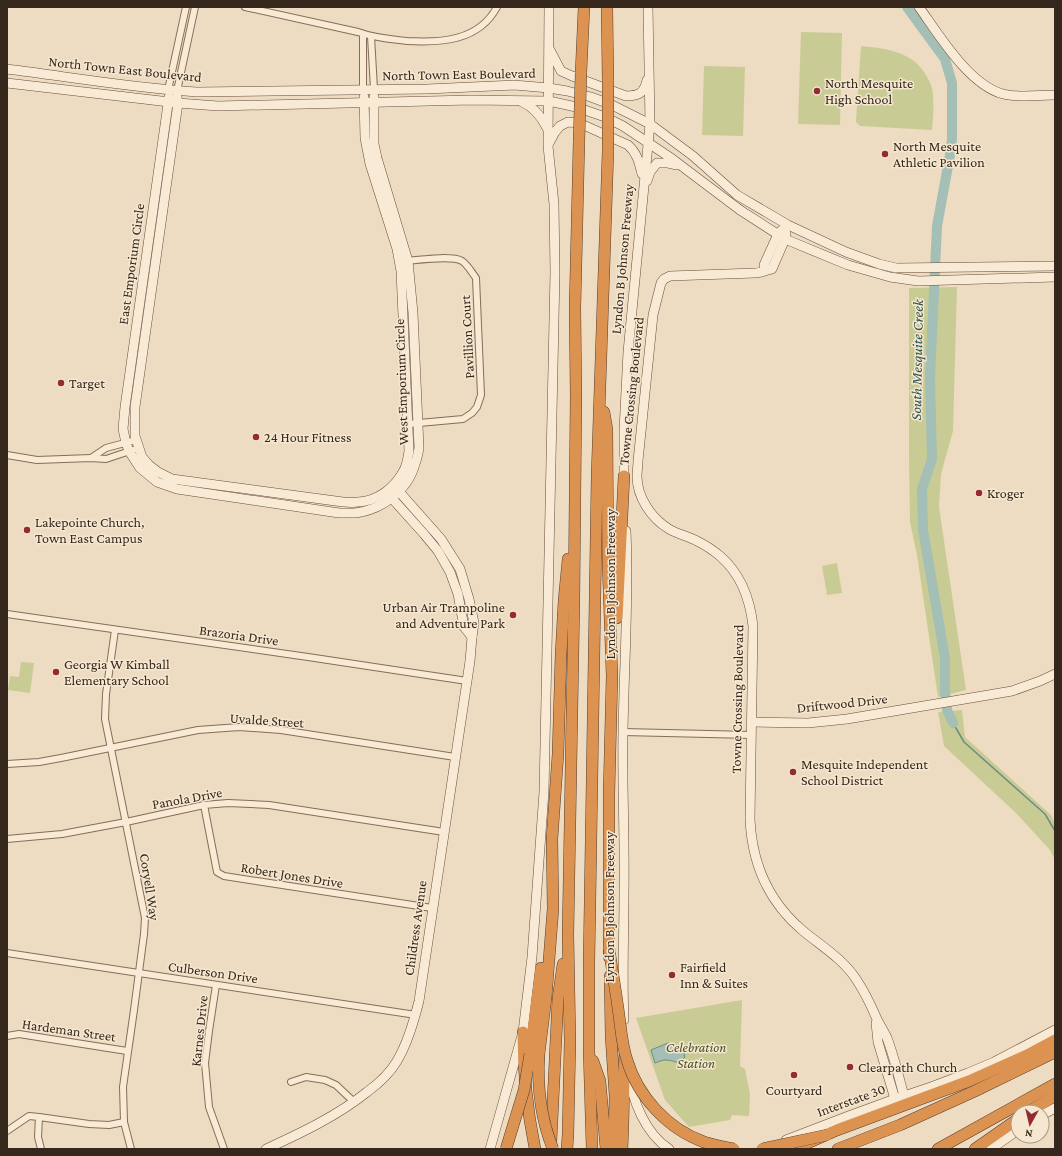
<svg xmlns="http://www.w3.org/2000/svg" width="1062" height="1156" font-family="'Crimson Pro',serif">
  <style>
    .green { fill: #c9cb95 }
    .water { fill: #a4bfb5; stroke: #6b8d82 }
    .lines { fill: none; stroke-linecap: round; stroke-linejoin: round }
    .stream { stroke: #6b8d82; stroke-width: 1.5 }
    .river { stroke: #a4bfb5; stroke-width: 10 }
    .street-casing { stroke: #866d59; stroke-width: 8 }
    .secondary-casing { stroke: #684e3c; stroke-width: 10 }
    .highway-casing { stroke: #543c2d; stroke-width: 12 }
    .street { stroke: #f8ead4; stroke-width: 6 }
    .secondary { stroke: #f8ead4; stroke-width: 9 }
    .highway { stroke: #dc9352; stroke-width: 11 }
    .highway-bridge-casing { stroke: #543c2d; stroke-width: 12; stroke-linecap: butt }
    .highway-bridge { stroke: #dc9352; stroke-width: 11 }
    .poi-dot { fill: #942a34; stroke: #f5e7d0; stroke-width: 1.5 }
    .labels { text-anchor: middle; stroke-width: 3; stroke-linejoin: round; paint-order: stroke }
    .street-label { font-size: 14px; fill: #36271d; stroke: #f5e7d0 }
    .poi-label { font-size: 14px; fill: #36271d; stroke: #f5e7d0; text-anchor: start }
    .park-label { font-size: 14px; font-style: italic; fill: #4a5224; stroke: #f5e7d0 }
    .water-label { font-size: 15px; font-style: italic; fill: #2c554f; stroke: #f5e7d0 }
  </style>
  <rect width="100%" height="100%" fill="#eddcc1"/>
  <g class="green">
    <polygon points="801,32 842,33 840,125 798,124"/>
    <path d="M861 46C886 48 913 52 926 75 930 82 933 88 933 96 934 107 933 119 932 130L860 126 856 122Z"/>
    <polygon points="704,66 745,67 743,136 702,135"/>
    <polygon points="957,287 953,431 941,474 939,507 966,690 938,697 917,555 910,522 909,462 909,288"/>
    <polygon points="837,563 842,593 827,595 822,566"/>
    <polygon points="21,662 34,663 30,693 8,690 10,676 19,677"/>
    <polygon points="962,710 965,737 1051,815 1055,823 1055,860 1050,850 1016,813 944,746 938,712"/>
    <polygon points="742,1000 740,1066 745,1069 750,1094 749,1116 732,1115 730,1120 689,1127 665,1100 636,1018"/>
  </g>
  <path class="water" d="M668 1043 674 1045V1047H676V1045C683 1047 683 1049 685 1055H684L685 1057C674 1066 677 1060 665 1060 662 1060 658 1062 655 1063L651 1050Z"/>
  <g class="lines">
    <polyline class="stream" points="953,723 964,742 1045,814 1055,831"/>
    <polyline class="river" points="907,7 945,59 952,83 952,139 950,155 937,226 930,378 932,459 922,489 923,530 945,658 945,692 947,710 953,723"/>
    <defs>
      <g id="street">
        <path d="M245 7 358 32C374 38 390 39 407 41 441 43 479 41 497 7"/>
        <polyline points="363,34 363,90"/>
        <polyline points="371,36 374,89"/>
        <polyline points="168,90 186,7"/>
        <polyline points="177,91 195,7"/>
        <path d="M406 261C418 260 452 255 462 261 468 265 472 273 476 278L481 395 477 407 472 413 463 419 408 424"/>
        <polyline points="7,455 37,460 91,458 106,459 139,448"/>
        <polyline points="91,458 106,448 136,440"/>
        <polyline points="7,614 308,657 467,681"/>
        <polyline points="115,630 106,694 105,719 145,918 144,934 134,1010 123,1087 124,1122 131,1149"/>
        <polyline points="623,732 751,735"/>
        <polyline points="7,764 39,762 61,758 198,730 239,727 281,730 455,757"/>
        <polyline points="204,805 217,872 224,876 432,908"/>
        <polyline points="7,839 62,834 126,822 204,805 228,803 269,805 444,832"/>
        <polyline points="7,953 416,1015"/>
        <polyline points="216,985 209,1031 205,1063 209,1107 224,1149"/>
        <polyline points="7,1036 19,1034 127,1051"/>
        <polyline points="291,1082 306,1077 325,1080 336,1085 354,1102"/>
        <polyline points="39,1117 38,1137 41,1149"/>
        <polyline points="7,1131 29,1116 39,1117 89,1124 109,1125 124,1122"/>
      </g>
      <g id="secondary">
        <path d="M919 7C939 35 969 85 1003 94 1017 98 1040 95 1055 95"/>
        <path d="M550 50 561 71 572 76 626 96C639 96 644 93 647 80"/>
        <path d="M7 69C70 77 133 88 197 92L427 89 514 85 549 88 567 91 591 97 612 105 650 124 693 156 737 195 788 225 846 252 879 264 896 268 1055 266"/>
        <polyline points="7,83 178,103 218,106 471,100 549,101 576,107 605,117 623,126 671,158 740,210 785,239 848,265 890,277 918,281 1055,277"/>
        <path d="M169 97 125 407 123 429 126 443 129 451 140 468 157 482 177 489 339 513C344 513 350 513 355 513 382 510 408 490 415 464 417 459 418 454 419 448L413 313 408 261 377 158 374 144V97"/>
        <path d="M177 97 178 103 135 407V436L142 457 149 465 158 472 172 479 343 502C348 502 353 503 358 502 378 501 394 488 403 472 407 466 408 458 409 451L401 271 397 249 370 164 365 138 364 97"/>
        <path d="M522 102C534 107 541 116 547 128"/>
        <path d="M549 143 555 132 560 126 568 122 579 123 628 145C637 153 639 162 642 174"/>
        <polyline points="647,181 650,172 657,163 668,163 677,165"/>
        <path d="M786 233 785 239 772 269C766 270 761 273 755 273L670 276 664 279 661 283 653 315 638 461C638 466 637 471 637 476 637 497 651 518 669 529 677 534 688 536 697 541 705 545 713 550 720 556 741 574 750 599 753 626L750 819C752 864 768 901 802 930 821 946 842 958 856 979 864 991 870 1003 876 1017 879 1024 884 1031 887 1038 894 1056 899 1078 904 1096"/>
        <polyline points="765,270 764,265 778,234 782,230"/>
        <polyline points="624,482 624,430 628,352 650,124 648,7"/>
        <polyline points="389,495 424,534 438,551 450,572 458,594 464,627 472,637"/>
        <polyline points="752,722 808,723 847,719 1012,691 1040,681 1055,674"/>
        <path d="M624 1020C622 978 624 936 624 893 625 840 622 787 623 733 624 666 629 599 626 531"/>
        <polyline points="876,1023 878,1042 895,1099"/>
        <path d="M629 1073C632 1100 645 1133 669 1149"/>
        <polyline points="1042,1115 1055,1108"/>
        <polyline points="786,1140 846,1117 895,1099 931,1087 968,1073 994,1062 1055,1030"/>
        <path d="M266 1149C301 1133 337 1116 367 1092 378 1084 390 1073 397 1061 408 1043 414 1021 419 1001L470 661 472 637 474 623 469 599 460 569 441 539 395 487"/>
        <polyline points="490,1149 523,1032 532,957 544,792 555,272 554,204 548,146 549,7"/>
        <polyline points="991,1149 1018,1130"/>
      </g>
      <g id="highway">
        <polyline points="607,7 608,81"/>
        <polyline points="581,73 584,7"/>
        <polyline points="604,412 607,429 608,564 612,676 609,793 609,957"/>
        <polyline points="617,618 624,476"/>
        <polyline points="610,976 611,1036 615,1096 614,1149"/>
        <path d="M523 1032C523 1073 527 1109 535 1149"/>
        <polyline points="530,1054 541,968"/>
        <polyline points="539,1054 546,998 553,909 552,839 558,754 561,654 564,600 568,559"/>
        <polyline points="593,1061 600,1081 606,1149"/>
        <polyline points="1028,1112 1055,1096"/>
        <polyline points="551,1142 558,998 563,964"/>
        <polyline points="567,1149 568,1134 570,1041 568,934 574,600 576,397 575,308 579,141"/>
        <polyline points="592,1149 589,1050 589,963 597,476 608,151"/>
        <path d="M622 1149C624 1118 623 1085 625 1054"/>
        <polyline points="794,1149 837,1130 969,1081 1027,1055 1055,1040"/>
        <polyline points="838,1149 900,1125 975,1091 1055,1052"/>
        <polyline points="938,1149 1055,1084"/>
        <polyline points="975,1149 1018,1119"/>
      </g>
    </defs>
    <use href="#street" class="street-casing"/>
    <use href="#secondary" class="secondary-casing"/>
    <use href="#highway" class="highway-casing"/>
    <use href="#street" class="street"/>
    <use href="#secondary" class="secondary"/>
    <use href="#highway" class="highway"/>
    <defs>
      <g id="highway-bridge">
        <polyline points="579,141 581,73"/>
        <polyline points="608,151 608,81"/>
        <path d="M609 948C612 970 616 992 619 1015 621 1030 622 1045 627 1060 638 1097 668 1129 704 1142 714 1145 724 1147 734 1149"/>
        <path d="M539 1054C537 1086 541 1119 553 1149"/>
        <polyline points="506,1149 524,1090 530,1054"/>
        <polyline points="762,1149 827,1135"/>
      </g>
    </defs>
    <use href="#highway-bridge" class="highway-bridge-casing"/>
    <use href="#highway-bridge" class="highway-bridge"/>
  </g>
  <g class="poi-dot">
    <circle cx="817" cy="91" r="4"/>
    <circle cx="885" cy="154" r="4"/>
    <circle cx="61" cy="383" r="4"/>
    <circle cx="256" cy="437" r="4"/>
    <circle cx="979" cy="493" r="4"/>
    <circle cx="27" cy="530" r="4"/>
    <circle cx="513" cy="615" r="4"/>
    <circle cx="56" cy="672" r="4"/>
    <circle cx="793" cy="772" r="4"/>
    <circle cx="672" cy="975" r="4"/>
    <circle cx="850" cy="1067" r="4"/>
    <circle cx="794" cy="1075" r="4"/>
  </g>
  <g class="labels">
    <g class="street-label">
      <text transform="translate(125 69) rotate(6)" y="5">North Town East Boulevard</text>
      <text transform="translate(459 74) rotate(-1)" y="5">North Town East Boulevard</text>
      <text transform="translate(622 259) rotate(-85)" y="5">Lyndon B Johnson Freeway</text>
      <text transform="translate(131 264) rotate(-82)" y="5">East Emporium Circle</text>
      <text transform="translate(467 337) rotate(-93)" y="5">Pavillion Court</text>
      <text transform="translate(401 382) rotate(-92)" y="5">West Emporium Circle</text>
      <text transform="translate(631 391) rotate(-84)" y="5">Towne Crossing Boulevard</text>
      <text transform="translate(610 584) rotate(-90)" y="5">Lyndon B Johnson Freeway</text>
      <text transform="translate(239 635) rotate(8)" y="5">Brazoria Drive</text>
      <text transform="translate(737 699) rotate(-89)" y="5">Towne Crossing Boulevard</text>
      <text transform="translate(842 703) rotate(-6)" y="5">Driftwood Drive</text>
      <text transform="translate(267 720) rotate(4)" y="5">Uvalde Street</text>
      <text transform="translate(187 798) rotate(-10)" y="5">Panola Drive</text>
      <text transform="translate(292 875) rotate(9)" y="5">Robert Jones Drive</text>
      <text transform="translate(150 887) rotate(81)" y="5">Coryell Way</text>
      <text transform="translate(609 907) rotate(-90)" y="5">Lyndon B Johnson Freeway</text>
      <text transform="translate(415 928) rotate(-82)" y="5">Childress Avenue</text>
      <text transform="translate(213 972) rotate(8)" y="5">Culberson Drive</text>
      <text transform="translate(69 1030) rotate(8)" y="5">Hardeman Street</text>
      <text transform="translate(199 1031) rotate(-84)" y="5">Karnes Drive</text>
      <text transform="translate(851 1100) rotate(-20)" y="5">Interstate 30</text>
    </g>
    <g class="poi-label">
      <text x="825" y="88">North Mesquite<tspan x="825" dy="16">High School</tspan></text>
      <text x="893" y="151">North Mesquite<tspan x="893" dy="16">Athletic Pavilion</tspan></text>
      <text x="69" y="388">Target</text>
      <text x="264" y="442">24 Hour Fitness</text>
      <text x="987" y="498">Kroger</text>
      <text x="35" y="527">Lakepointe Church,<tspan x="35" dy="16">Town East Campus</tspan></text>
      <text x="505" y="612" text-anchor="end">Urban Air Trampoline<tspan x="505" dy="16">and Adventure Park</tspan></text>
      <text x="64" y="669">Georgia W Kimball<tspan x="64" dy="16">Elementary School</tspan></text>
      <text x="801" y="769">Mesquite Independent<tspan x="801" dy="16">School District</tspan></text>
      <text x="680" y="972">Fairfield<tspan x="680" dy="16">Inn &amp; Suites</tspan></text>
      <text x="858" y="1072">Clearpath Church</text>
      <text x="794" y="1095" text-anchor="middle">Courtyard</text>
    </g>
    <g class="park-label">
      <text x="696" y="1052">Celebration<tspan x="696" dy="16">Station</tspan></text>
    </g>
    <g class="water-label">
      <text transform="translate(917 360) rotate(-89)" y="5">South Mesquite Creek</text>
    </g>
  </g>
  <rect width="1062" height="1156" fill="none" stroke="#36271d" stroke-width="16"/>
  <g transform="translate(1030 1124) rotate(188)"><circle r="19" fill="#f5e7d0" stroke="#a99a88"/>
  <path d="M0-3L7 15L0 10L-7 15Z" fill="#942a34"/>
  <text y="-6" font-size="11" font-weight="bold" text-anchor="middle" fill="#36271d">N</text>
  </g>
</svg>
